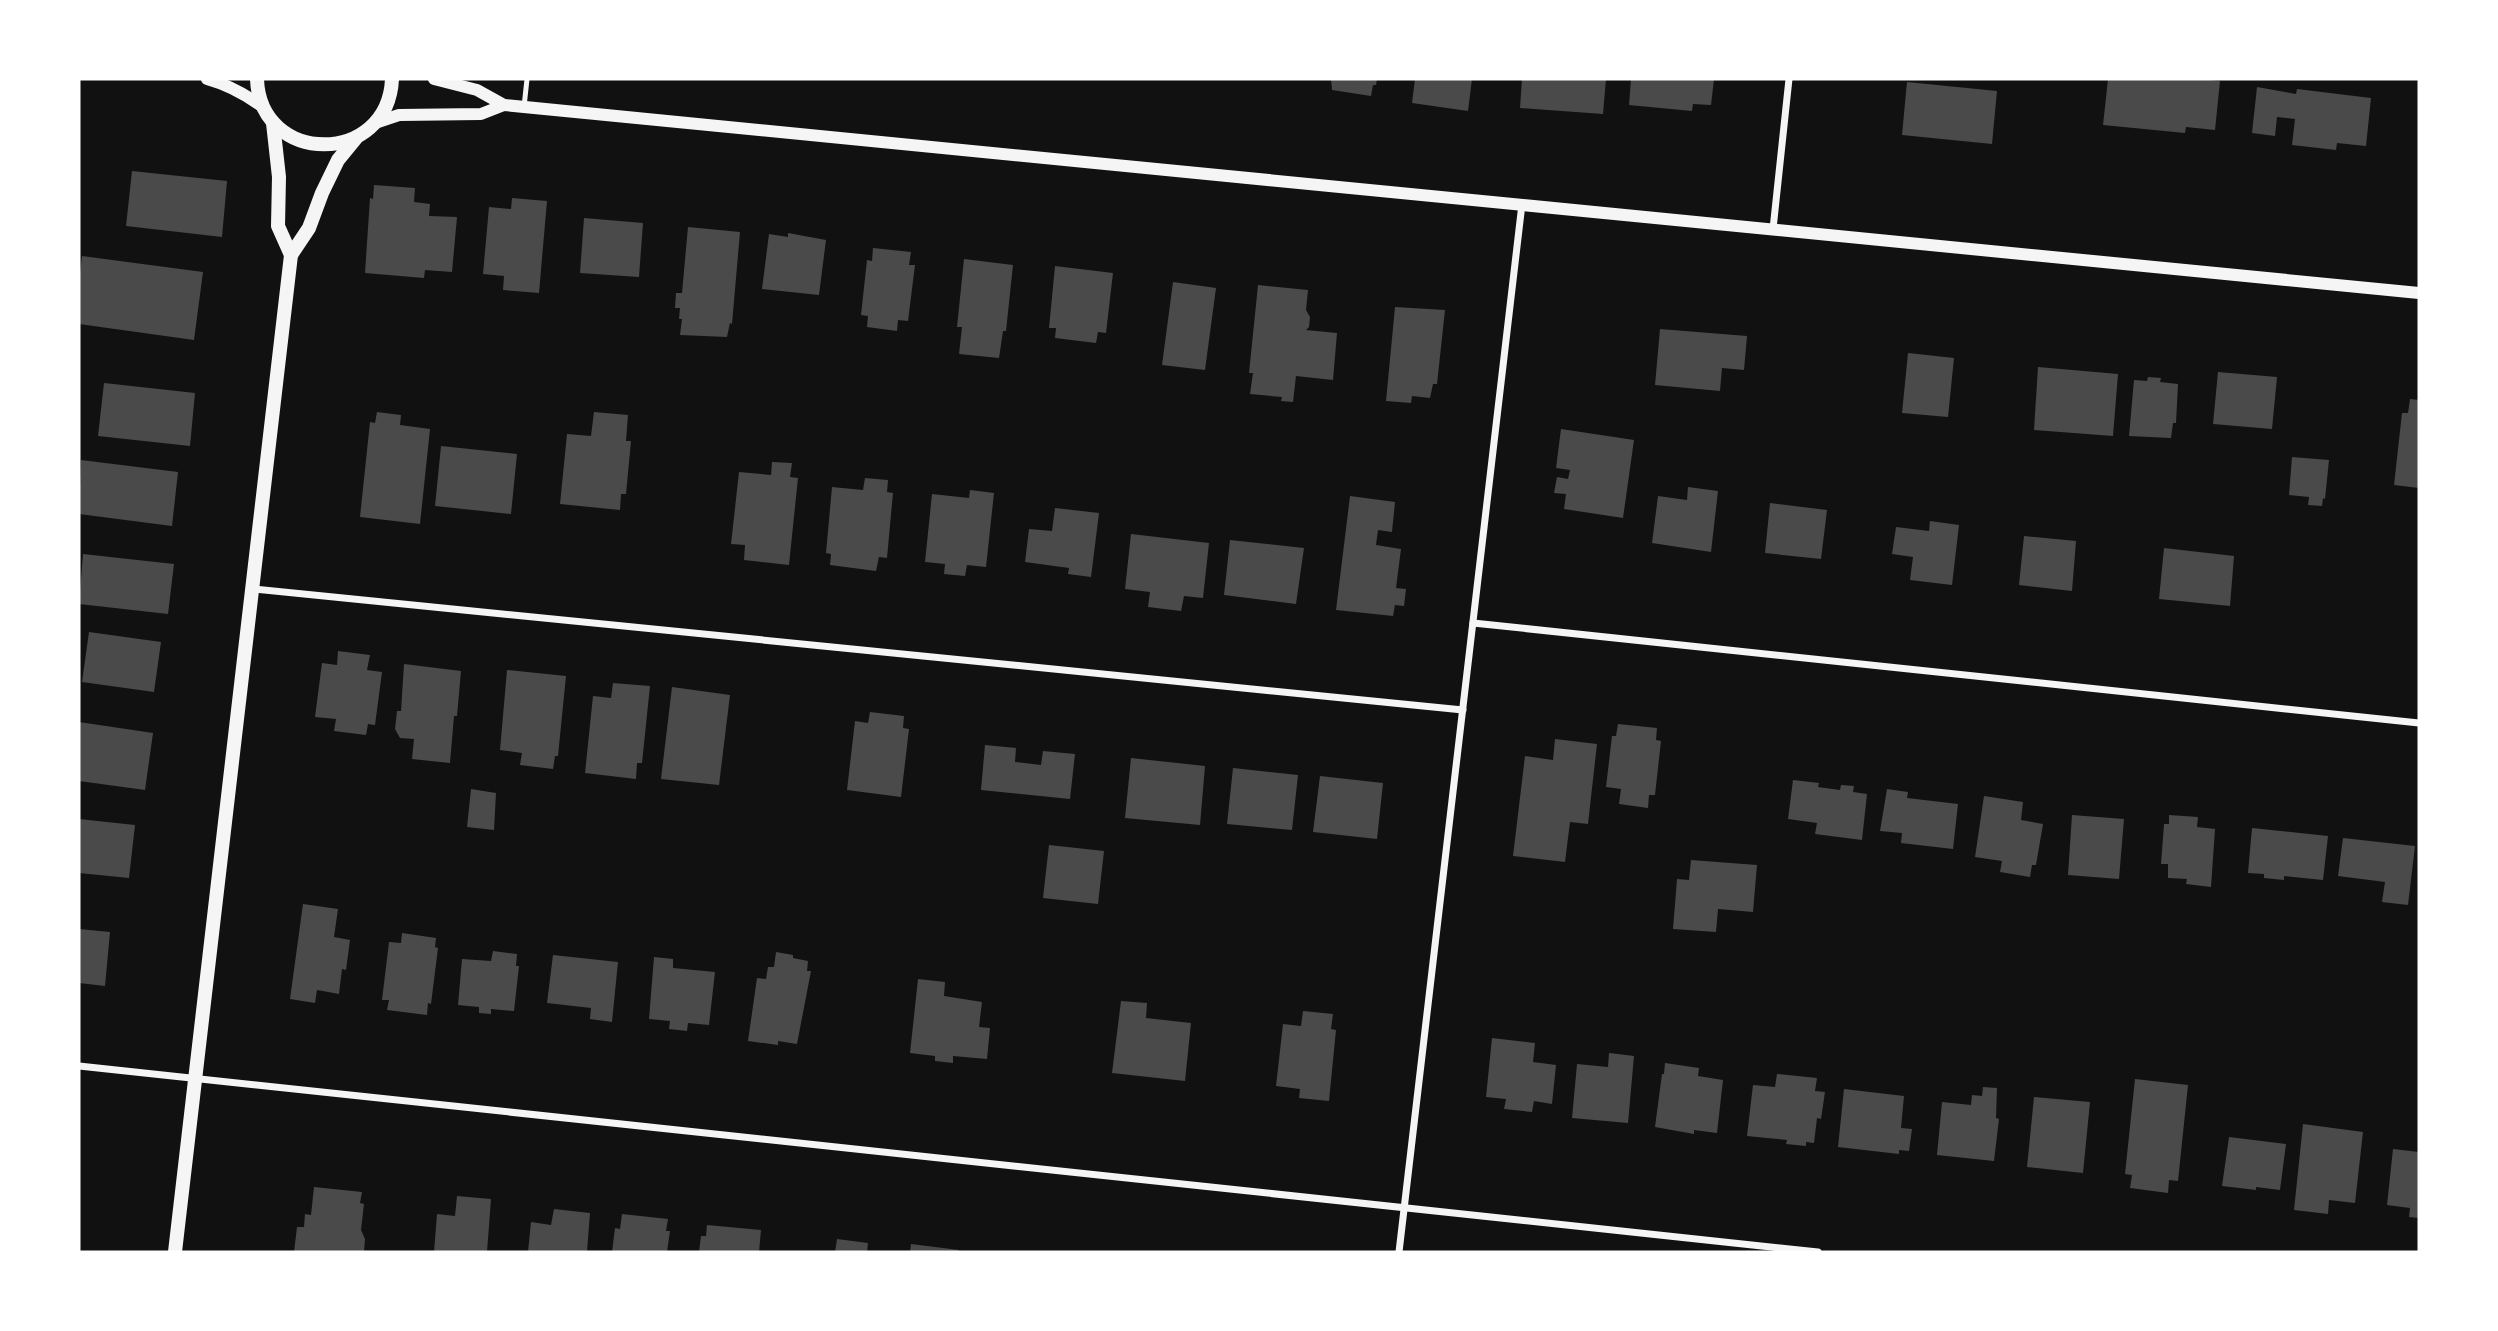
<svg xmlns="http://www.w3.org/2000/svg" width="2498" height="1331" font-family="'IBM Plex Sans',sans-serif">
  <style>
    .building { fill: #4a4a4a }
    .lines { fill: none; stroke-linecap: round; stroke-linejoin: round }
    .service { stroke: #f5f5f5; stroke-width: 5 }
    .minor { stroke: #f5f5f5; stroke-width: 7 }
    .tertiary { stroke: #f5f5f5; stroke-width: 12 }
    .secondary { stroke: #f5f5f5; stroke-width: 14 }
  </style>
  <rect width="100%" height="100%" fill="#111"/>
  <g class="building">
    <polygon points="1331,79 1377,79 1376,85 1373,85 1371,96 1332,90"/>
    <polygon points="1415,79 1472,79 1468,111 1412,103"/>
    <polygon points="1522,79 1606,79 1603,114 1520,108"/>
    <polygon points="1631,79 1714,79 1711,105 1693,104 1692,111 1629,105"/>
    <polygon points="2108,79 2197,79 2220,81 2215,130 2186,127 2185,133 2103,125"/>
    <polygon points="1907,82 1997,91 1992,144 1902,135"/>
    <polygon points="2257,87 2296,94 2297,89 2371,98 2366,146 2337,143 2336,150 2292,145 2295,119 2277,117 2275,136 2252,133"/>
    <polygon points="132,171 227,181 222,237 126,226"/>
    <polygon points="374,185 415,188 414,202 430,204 429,216 457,217 452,272 425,270 424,278 365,273 370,198 373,199"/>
    <polygon points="512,198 547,201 539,293 503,290 504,276 483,274 489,207 511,209"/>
    <polygon points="584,218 643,223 639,277 580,273"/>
    <polygon points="688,227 740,232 732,324 730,323 727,337 680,335 682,319 679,319 680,308 675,308 676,293 682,293"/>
    <polygon points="788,233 826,240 819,295 762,289 769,234 788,237"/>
    <polygon points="873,248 911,252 909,265 915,265 908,321 898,320 897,331 867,327 868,316 861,315 867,260 872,261"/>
    <polygon points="82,256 203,272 194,340 79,324 79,282"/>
    <polygon points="964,259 1013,265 1006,331 1003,331 999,358 959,354 962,327 957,327"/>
    <polygon points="1055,266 1113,273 1106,333 1098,332 1096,343 1055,338 1056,328 1049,328"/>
    <polygon points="1173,282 1216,288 1205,370 1162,365"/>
    <polygon points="1258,285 1308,290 1306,310 1310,317 1309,327 1306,330 1337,333 1333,380 1296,376 1293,402 1281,401 1282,397 1250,394 1253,373 1249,373"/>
    <polygon points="1395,307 1445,310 1437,384 1433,384 1430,398 1412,396 1411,403 1386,401"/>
    <polygon points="1660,329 1747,336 1744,370 1722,368 1720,391 1655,385"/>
    <polygon points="1908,353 1954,358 1948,417 1902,413"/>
    <polygon points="2038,367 2118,374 2113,436 2034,430"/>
    <polygon points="2218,372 2277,377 2272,429 2213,424"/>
    <polygon points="2148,377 2161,378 2160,382 2178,384 2176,423 2173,423 2171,438 2129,436 2134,380 2147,381"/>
    <polygon points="104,383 195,393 190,446 98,436"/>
    <polygon points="2410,399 2419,400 2419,488 2394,485 2402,413 2408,413"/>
    <polygon points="377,412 401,415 400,425 430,429 420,524 360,517 370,422 375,423"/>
    <polygon points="594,412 628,415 626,441 631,441 626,494 621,494 620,510 560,504 567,434 591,436"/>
    <polygon points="1561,429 1634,440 1623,518 1564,509 1566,494 1554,493 1557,477 1568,479 1570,470 1556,468"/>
    <polygon points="441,446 517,454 511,514 435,506"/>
    <polygon points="2292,457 2329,460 2325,499 2323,498 2322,506 2308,505 2309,497 2289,495"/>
    <polygon points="81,460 178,472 172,526 79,514"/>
    <polygon points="772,462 792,463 790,477 798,478 789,565 744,560 745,545 731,544 739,472 771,475"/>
    <polygon points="865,478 888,480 887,492 893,493 887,558 879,557 876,571 830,565 831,554 826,553 832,487 863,490"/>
    <polygon points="1688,487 1718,491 1711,552 1652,543 1658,496 1687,500"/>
    <polygon points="970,490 994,493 986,567 967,565 965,576 944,574 945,564 925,562 932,494 969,498"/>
    <polygon points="1350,496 1395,502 1392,532 1378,530 1376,545 1401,549 1396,588 1406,589 1404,606 1395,605 1393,616 1336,610"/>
    <polygon points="1770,503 1827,510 1821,559 1765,553"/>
    <polygon points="1055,508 1099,513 1091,577 1068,574 1069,568 1025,562 1029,529 1052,531"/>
    <polygon points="1930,521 1959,525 1952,585 1910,580 1913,557 1892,554 1896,527 1929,531"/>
    <polygon points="1131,534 1209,543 1203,598 1184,596 1181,611 1148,607 1150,592 1125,589"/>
    <polygon points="2024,536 2076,541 2072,591 2019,585"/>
    <polygon points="1230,540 1304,548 1296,604 1224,595"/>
    <polygon points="2164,548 2234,556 2230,606 2159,599"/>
    <polygon points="83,554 174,564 168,614 79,604"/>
    <polygon points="89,632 161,642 154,692 82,682"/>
    <polygon points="338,651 370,655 367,670 382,672 375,725 368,724 366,735 334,731 336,719 315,717 322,663 337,665"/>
    <polygon points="404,664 461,671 457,716 454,716 450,763 412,759 414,739 400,738 395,729 397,711 401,711"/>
    <polygon points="507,670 566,676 558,756 555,756 553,769 520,765 522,753 500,750"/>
    <polygon points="613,683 650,686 642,763 637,763 636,779 585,773 593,696 611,698"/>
    <polygon points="672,687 730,695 719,785 661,779"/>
    <polygon points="870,712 904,716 903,728 909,729 901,797 847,790 855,721 868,723"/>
    <polygon points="79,722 153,733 145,790 79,781"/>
    <polygon points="1618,724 1657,728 1656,740 1661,741 1655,795 1649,795 1648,808 1619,804 1621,789 1606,787 1612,736 1616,736"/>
    <polygon points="1555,739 1597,744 1588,824 1570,822 1565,862 1513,856 1525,756 1553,760"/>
    <polygon points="985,745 1016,748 1015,762 1041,765 1043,751 1075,754 1070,799 981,790"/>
    <polygon points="1131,758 1205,766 1200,825 1125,818"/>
    <polygon points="1233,768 1298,775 1292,830 1227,824"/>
    <polygon points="1320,776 1383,783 1377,839 1313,832"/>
    <polygon points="1793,780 1819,783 1818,787 1840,790 1841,785 1854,786 1853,792 1867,794 1862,840 1815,834 1817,823 1788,819"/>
    <polygon points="471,789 496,793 494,830 467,827"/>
    <polygon points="1887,789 1908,792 1907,798 1958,804 1953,849 1901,843 1902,833 1880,831"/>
    <polygon points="1984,796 2023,802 2021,820 2043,824 2036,865 2032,865 2030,877 2000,872 2002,861 1975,857"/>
    <polygon points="2072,815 2124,819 2119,879 2068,875"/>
    <polygon points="2169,815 2198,817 2197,827 2215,829 2211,887 2186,884 2187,879 2168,878 2168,864 2161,864 2164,824 2169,824"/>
    <polygon points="79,819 135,825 129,878 79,873"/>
    <polygon points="2252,828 2328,836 2323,880 2284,876 2284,880 2264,878 2264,874 2248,873"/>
    <polygon points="2343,838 2415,846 2408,905 2382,902 2385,882 2338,876"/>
    <polygon points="1049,845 1104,851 1098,904 1043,898"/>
    <polygon points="1691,860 1757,865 1753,912 1718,909 1716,932 1673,929 1677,879 1689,880"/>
    <polygon points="303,904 338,909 334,937 350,940 346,970 342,969 339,994 317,990 315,1003 290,999"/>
    <polygon points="79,929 110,932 105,986 79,983"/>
    <polygon points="402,933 436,938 435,947 438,948 431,1004 428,1003 427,1015 387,1010 389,1000 382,1000 389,942 401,943"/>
    <polygon points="493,951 517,954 516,966 519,966 514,1011 491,1009 491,1014 479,1013 479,1007 458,1005 462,959 491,961"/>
    <polygon points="776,952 793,955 793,958 808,961 807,971 811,971 797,1044 778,1041 778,1045 748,1041 757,978 766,979 768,967 774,967"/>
    <polygon points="553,955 618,962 612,1022 590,1019 591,1008 547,1003"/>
    <polygon points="654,957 673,959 673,968 715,972 709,1025 688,1023 687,1031 669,1029 670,1021 649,1019"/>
    <polygon points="918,979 945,982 944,996 982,1002 979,1027 990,1028 987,1059 953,1056 953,1063 935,1061 935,1056 910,1053"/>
    <polygon points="1121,1001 1147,1003 1146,1018 1191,1023 1185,1081 1112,1073"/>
    <polygon points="1303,1011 1333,1014 1331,1029 1336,1030 1329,1101 1299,1098 1300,1089 1276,1086 1283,1024 1301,1026"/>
    <polygon points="1492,1038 1535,1043 1533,1062 1556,1065 1552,1104 1534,1101 1532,1112 1504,1109 1506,1099 1486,1097"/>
    <polygon points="1609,1053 1634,1056 1628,1123 1572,1118 1577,1064 1608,1067"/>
    <polygon points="1665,1063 1699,1068 1698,1076 1723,1080 1717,1133 1694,1130 1694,1134 1655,1127 1662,1074 1664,1074"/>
    <polygon points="1777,1074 1817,1078 1815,1091 1825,1092 1821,1119 1817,1118 1814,1143 1806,1142 1806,1146 1786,1144 1787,1140 1747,1136 1753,1085 1775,1087"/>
    <polygon points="2135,1079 2188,1085 2178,1181 2169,1180 2168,1193 2130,1188 2132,1175 2125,1174"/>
    <polygon points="1983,1087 1997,1088 1996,1118 1999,1119 1994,1161 1937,1155 1942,1102 1971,1105 1972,1095 1982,1096"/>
    <polygon points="1844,1089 1904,1096 1901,1128 1912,1129 1909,1151 1899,1150 1899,1154 1838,1147"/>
    <polygon points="2034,1097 2090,1102 2083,1173 2027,1167"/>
    <polygon points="2303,1124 2363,1132 2355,1203 2329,1200 2328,1214 2294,1210"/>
    <polygon points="2229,1137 2286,1144 2280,1190 2256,1187 2256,1190 2222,1186"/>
    <polygon points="2393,1149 2419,1152 2419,1218 2409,1217 2410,1208 2387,1205"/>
    <polygon points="314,1187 362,1192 360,1203 364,1204 361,1230 365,1239 364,1252 294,1252 297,1227 304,1227 305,1214 311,1215"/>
    <polygon points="457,1196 491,1199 487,1252 434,1252 437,1214 455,1216"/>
    <polygon points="554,1209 590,1213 587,1252 528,1252 531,1222 551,1225"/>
    <polygon points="622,1214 668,1219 666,1231 670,1231 667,1252 612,1252 615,1228 620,1229"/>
    <polygon points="707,1225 761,1230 759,1252 699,1252 701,1236 706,1236"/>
    <polygon points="837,1239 868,1243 867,1252 835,1252"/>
    <polygon points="911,1244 959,1250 958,1252 910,1252"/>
  </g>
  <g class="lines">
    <polyline class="service" points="524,107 527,79"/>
    <g class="minor">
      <polyline points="1773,229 1789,79"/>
      <polyline points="253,589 1463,710"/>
      <polyline points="1473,623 2419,723"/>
      <polyline points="79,1066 1818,1252"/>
      <polyline points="1399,1252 1522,204"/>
    </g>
    <g class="tertiary">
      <path d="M207 79C229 85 245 94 263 107"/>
      <polyline points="434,79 477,90 504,105 2419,293"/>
      <polyline points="375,123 399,115 481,114 504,105"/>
    </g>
    <g class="secondary">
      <path d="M257 79C260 166 388 166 392 79"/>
      <polyline points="273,123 279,177 278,226 291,255"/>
      <polyline points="175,1252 291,255 309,228 322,193 338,160 356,138"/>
    </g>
  </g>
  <rect width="2498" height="1331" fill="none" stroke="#ffffff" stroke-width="161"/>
</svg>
